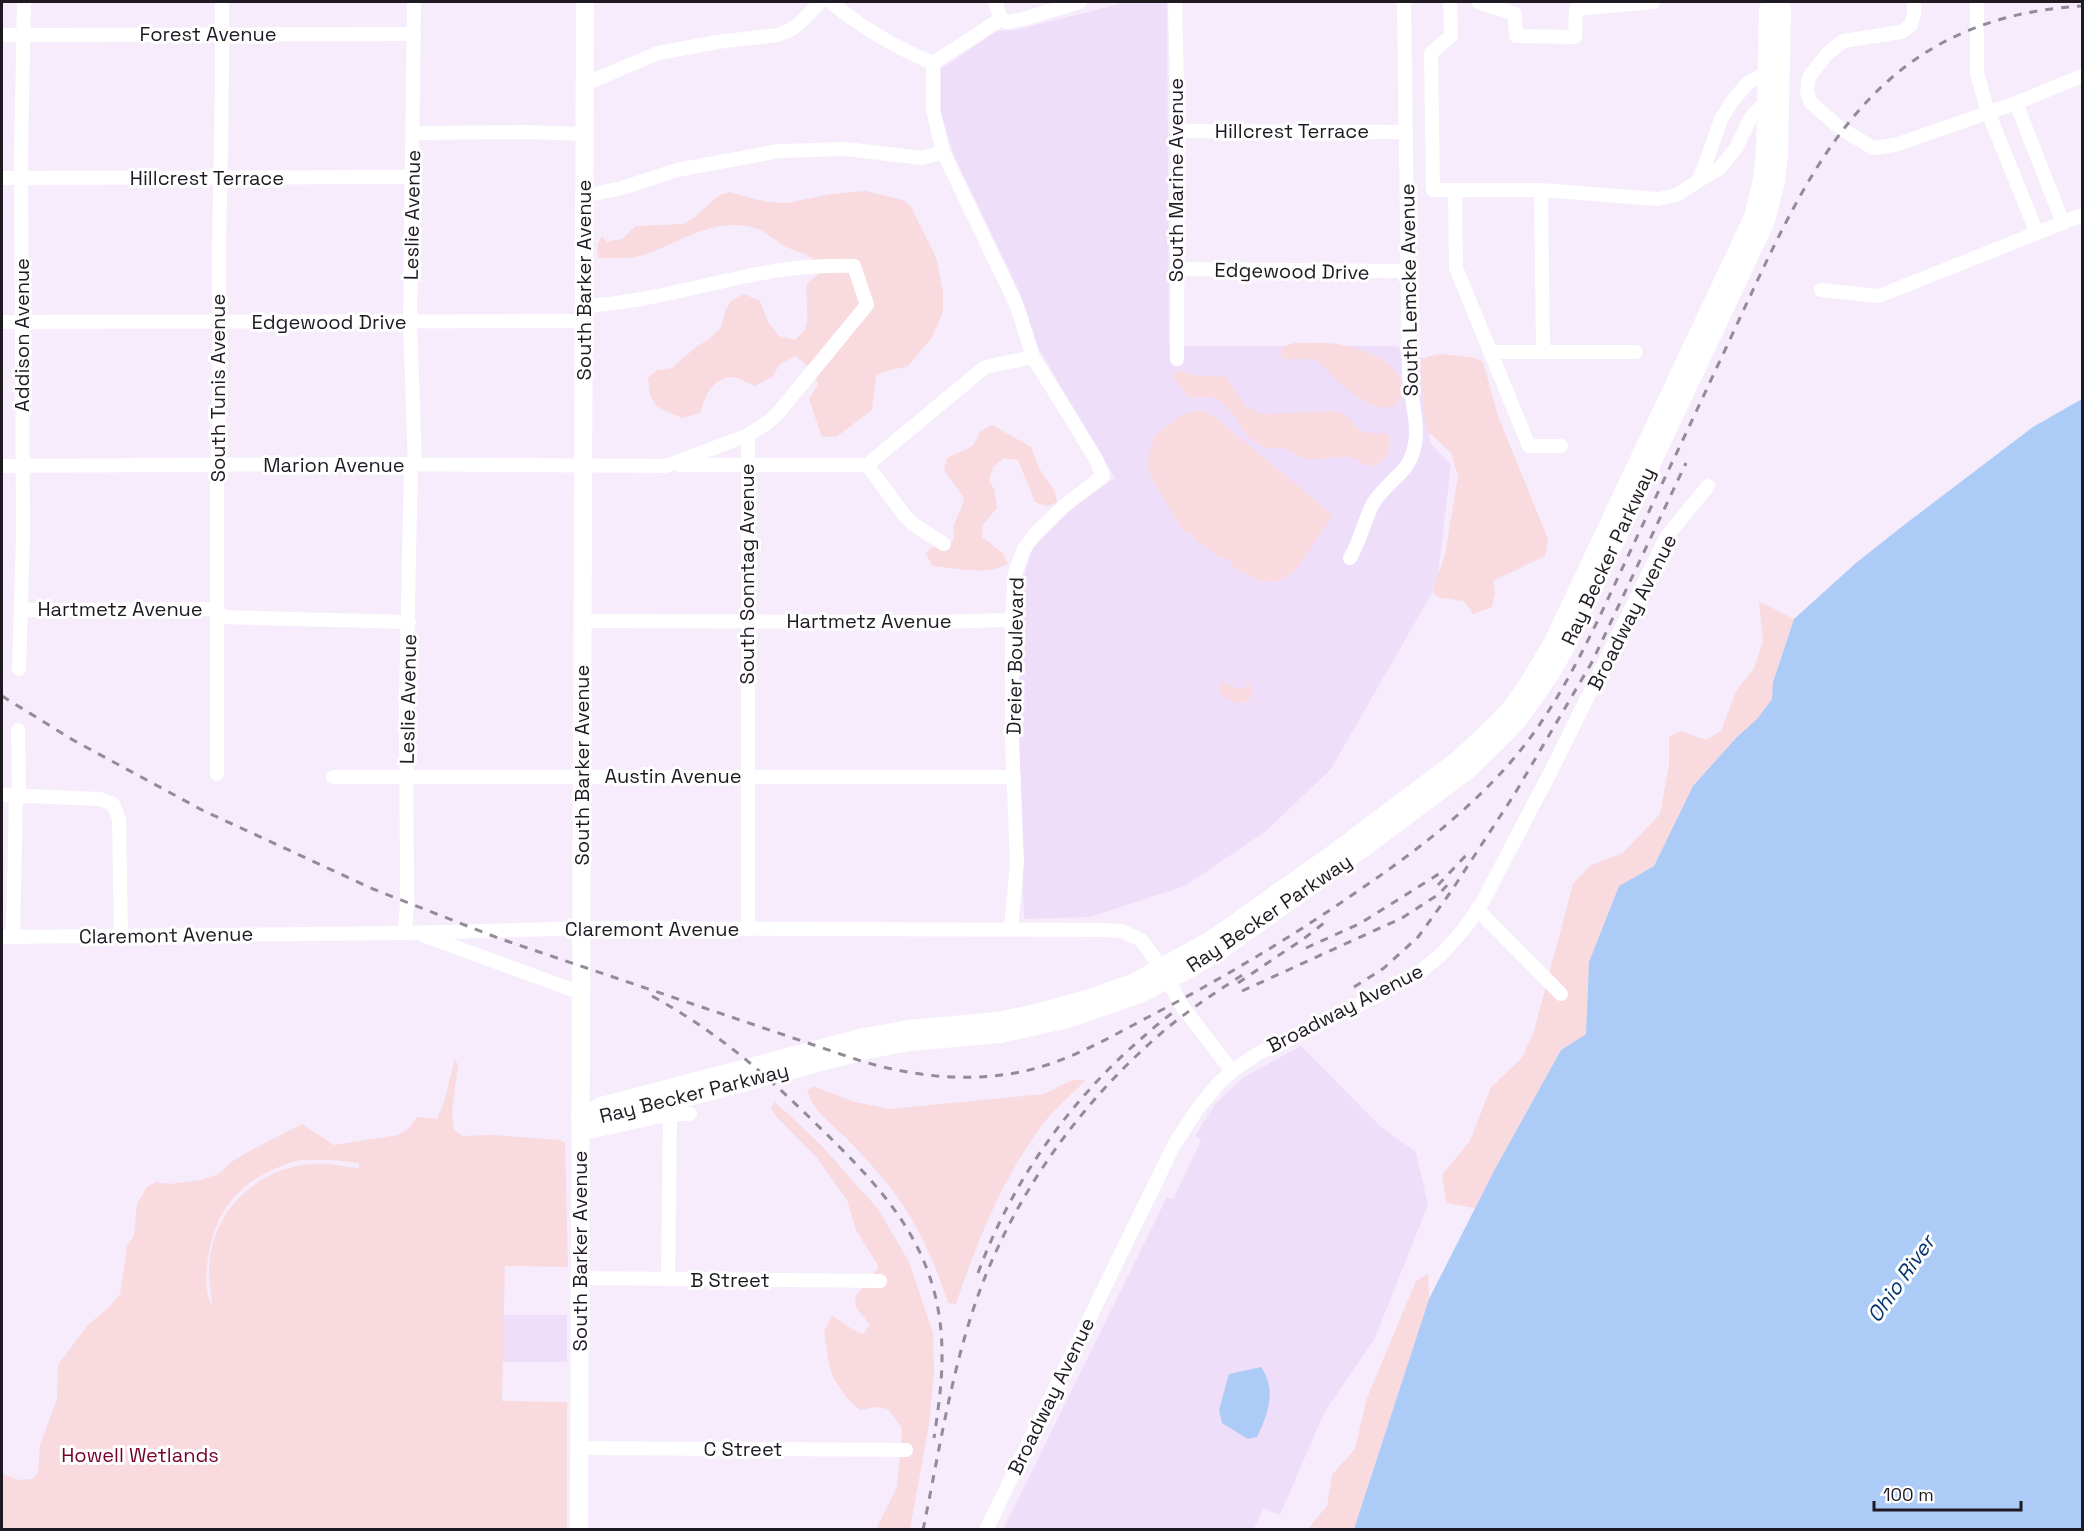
<svg xmlns="http://www.w3.org/2000/svg" width="2084" height="1531" font-family="'Space Grotesk',sans-serif">
  <style>
    .built { fill: #efdef9 }
    .green { fill: #f9dade; fill-rule: evenodd }
    .water { fill: #accbf6 }
    .lines { fill: none; stroke-linecap: round; stroke-linejoin: round }
    .minor { stroke: #fff; stroke-width: 14 }
    .major { stroke: #fff; stroke-width: 18 }
    .rail { stroke: #938b97; stroke-width: 3; stroke-dasharray: 8 8; stroke-linecap: butt }
    .labels { text-anchor: middle; stroke-width: 6; stroke-linejoin: round; paint-order: stroke }
    .street-label { font-size: 20px; fill: #1f1a21; stroke: #fefefe }
    .park-label { font-size: 20px; fill: #76012e; stroke: #fefefe }
    .water-label { font-size: 21px; font-style: italic; fill: #02336f; stroke: #fefefe }
  </style>
  <rect width="100%" height="100%" fill="#f6ecfc"/>
  <g class="built">
    <polygon points="1128,2 1167,2 1169,346 1396,346 1425,359 1430,443 1451,464 1437,584 1331,769 1266,831 1185,886 1090,917 1024,919 1019,769 1020,588 1033,548 1072,508 1115,478 1039,349 1020,293 955,158 941,114 941,69 997,31 1016,30"/>
    <polygon points="1301,1046 1380,1126 1416,1152 1428,1205 1375,1338 1324,1413 1280,1515 1263,1508 1254,1529 1003,1530 1167,1197 1173,1199 1201,1141 1195,1136 1215,1104 1243,1078"/>
    <polygon points="503,1315 567,1315 567,1362 502,1362"/>
  </g>
  <g class="green">
    <path d="M865 191 903 200 911 207 936 257 943 292V312L931 339 907 367 889 370 876 375 872 410 836 437H822L809 399 818 384C814 371 806 364 795 356L780 364 772 377 755 386C748 383 738 377 731 377 711 379 705 397 700 413L682 418 656 406 650 395 648 378 657 370 672 368 696 347 708 340 721 328 725 311 731 301 744 294 760 301 768 322 779 336 795 340C798 336 803 333 805 329 810 319 805 296 807 283L819 274C819 257 804 254 791 249 776 243 766 230 751 227 709 217 675 247 636 257 625 259 611 258 599 258 596 249 597 244 602 236L607 242 622 239 636 226 683 224 694 218 718 196 729 192 767 202 787 203 832 194Z"/>
    <path d="M1295 343C1309 343 1324 342 1337 344 1360 347 1407 363 1402 393 1401 397 1397 402 1395 406 1368 416 1333 377 1316 359H1284L1280 352 1284 346Z"/>
    <polygon points="1441,354 1476,358 1483,362 1498,416 1548,539 1545,556 1493,581 1495,593 1492,607 1473,614 1464,601 1441,598 1435,595 1433,588 1445,555 1458,476 1451,453 1426,429 1420,364 1426,357"/>
    <path d="M1179 370 1191 375 1226 377 1246 407 1263 414 1335 411C1361 417 1345 436 1385 433L1390 437C1390 450 1386 463 1372 466 1365 467 1359 460 1352 458 1337 455 1321 460 1306 459 1298 459 1293 451 1286 449 1278 447 1270 450 1263 447 1241 438 1237 409 1216 399 1210 396 1197 398 1189 397L1175 380 1173 373Z"/>
    <path d="M1200 410 1214 416 1333 515 1296 570C1270 592 1255 580 1231 565L1232 562 1224 557 1222 559 1194 539 1195 537 1186 531 1184 533 1148 471V458L1155 436 1163 429 1181 415Z"/>
    <path d="M992 425 1031 447 1039 468 1055 492 1057 502C1048 507 1044 506 1035 502L1018 460 1004 458 993 467 989 481 994 489 997 508 983 525 982 537 1003 553 1008 564C986 576 957 568 933 566L925 553 933 547H948L954 539C951 518 961 517 964 498L944 470 947 458 973 446 980 432Z"/>
    <polygon points="1759,601 1794,619 1773,682 1773,699 1757,719 1736,738 1693,786 1654,866 1619,886 1589,962 1586,1034 1561,1050 1495,1169 1475,1208 1446,1203 1442,1175 1470,1141 1491,1087 1522,1058 1534,1031 1573,884 1591,865 1623,853 1660,814 1669,765 1669,737 1681,731 1706,740 1721,731 1736,691 1754,668 1763,642"/>
    <path d="M1227 677 1224 683 1235 688 1246 689 1247 679 1253 692C1247 710 1224 703 1218 688Z"/>
    <path d="M455 1059 458 1065 452 1112 454 1130 463 1136 492 1135 561 1140V1142H565L568 1267 505 1266 502 1401 567 1402V1529L2 1530V1474L19 1480 33 1479 38 1473 40 1445 57 1399 58 1365 87 1326 111 1305 120 1294 127 1246 134 1236 137 1204 147 1187 156 1182 170 1184 200 1180 219 1174 230 1163 244 1154 302 1124 334 1145 398 1135 408 1129 417 1117 437 1119 444 1102ZM299 1160H333L359 1163V1168C344 1167 329 1163 313 1164 257 1167 211 1212 209 1269 209 1281 212 1294 212 1306 205 1294 206 1278 207 1265 214 1205 243 1177 299 1160Z"/>
    <path d="M1072 1080H1086C1074 1092 1059 1105 1047 1119 1004 1174 978 1238 956 1304L948 1303C936 1265 919 1227 896 1195 883 1177 866 1159 851 1143 835 1126 814 1113 807 1091L813 1086 855 1102 890 1109 1044 1094Z"/>
    <path d="M775 1102 819 1143 878 1209 909 1262 933 1333 934 1373 929 1425 910 1529H876L897 1487 902 1433 901 1426 888 1409 876 1407 860 1410 847 1398 834 1379 829 1365 824 1331 832 1316C842 1321 854 1332 863 1334L870 1325 856 1307 855 1297 879 1267 856 1230 847 1200 817 1158 776 1116 771 1108Z"/>
    <polygon points="1428,1274 1429,1299 1354,1529 1307,1530 1327,1506 1332,1475 1355,1449 1367,1398 1416,1281"/>
  </g>
  <g class="water">
    <polygon points="2082,399 2082,1529 1354,1529 1429,1299 1495,1169 1561,1050 1586,1034 1589,962 1619,886 1654,866 1693,786 1736,738 1757,719 1772,699 1773,682 1794,619 1856,563 1904,525 2033,427"/>
    <path d="M1261 1367C1277 1390 1268 1414 1257 1437L1248 1439 1222 1423 1219 1410 1229 1374Z"/>
  </g>
  <g class="lines">
    <g class="minor">
      <polyline points="414,2 410,321 415,465"/>
      <path d="M831 2C863 29 894 47 933 63L1001 19 1008 22 1023 19 1080 2"/>
      <polyline points="995,2 1001,19"/>
      <polyline points="1175,2 1178,131 1177,359"/>
      <polyline points="1450,2 1451,36 1431,53 1433,190 1455,190 1456,268 1529,446 1561,446"/>
      <polyline points="1478,2 1515,14 1516,36 1575,37 1576,9 1653,2"/>
      <polyline points="1914,2 1914,14 1911,25 1901,32 1843,41 1827,54 1809,77 1807,92 1811,103 1840,128 1873,148 1895,145 2016,103 2082,76"/>
      <polyline points="1977,2 1977,73 1988,112 2037,233"/>
      <polyline points="2,35 414,34"/>
      <polyline points="933,63 933,110 943,152 1017,306 1033,357 1096,459 1103,476 1064,506 1034,535 1024,549 1015,573 1012,620 1012,740 1017,862 1011,929"/>
      <polyline points="585,84 658,53 717,42 778,35 792,29 800,23 820,2"/>
      <polyline points="2016,103 2063,223"/>
      <polyline points="1178,131 1406,132"/>
      <polyline points="414,133 526,132 585,134"/>
      <polyline points="2,178 413,177"/>
      <polyline points="1698,181 1720,168 1736,148 1751,117 1767,101"/>
      <polyline points="1455,190 1541,190 1657,199 1677,195 1698,181 1704,168 1721,119 1733,100 1748,83 1767,73"/>
      <polyline points="1541,190 1543,352"/>
      <polyline points="584,196 622,188 677,170 779,151 846,149 922,158 943,152"/>
      <polyline points="1177,269 1407,271"/>
      <polyline points="1821,290 1879,296 2082,215"/>
      <polyline points="2,322 584,321"/>
      <polyline points="1490,352 1636,352"/>
      <polyline points="680,465 867,465 985,367 1033,357"/>
      <polyline points="867,465 905,516 913,524 944,544"/>
      <path d="M2 466 349 464 666 466 748 435 767 423 778 413 867 305 854 266C818 265 783 268 748 276 693 287 640 303 584 306"/>
      <path d="M1350 558C1361 540 1364 520 1374 502 1382 489 1395 480 1405 468 1426 440 1411 405 1409 374L1404 2"/>
      <polyline points="21,610 218,609"/>
      <polyline points="218,617 409,622"/>
      <polyline points="582,621 935,622 1012,620"/>
      <polyline points="19,669 23,538 21,156 24,2"/>
      <polyline points="18,730 19,795"/>
      <path d="M217 774V465C221 396 219 327 219 258 220 173 223 87 222 2"/>
      <polyline points="333,777 1014,777"/>
      <polyline points="2,795 100,799 113,804 119,819 121,936"/>
      <polyline points="1477,909 1561,994"/>
      <polyline points="748,929 748,435"/>
      <polyline points="405,933 407,903 406,699 411,465"/>
      <polyline points="425,936 581,993"/>
      <polyline points="2,937 405,933 593,928 1103,930 1122,931 1141,940 1162,968 1182,1006 1232,1071"/>
      <polyline points="13,937 16,795"/>
      <polyline points="580,1134 670,1114 690,1114"/>
      <polyline points="580,1278 880,1281"/>
      <polyline points="668,1279 670,1114"/>
      <polyline points="579,1448 906,1450"/>
      <polyline points="986,1530 1174,1145 1198,1108 1218,1084 1232,1071 1257,1054 1379,995 1420,972 1442,954 1464,929 1482,903 1551,771 1667,536 1708,486"/>
    </g>
    <g class="major">
      <polyline points="580,1118 605,1119 867,1050 910,1042 1000,1034 1068,1019 1140,994 1191,968 1218,952 1342,864 1468,770 1508,731 1521,716 1551,673 1564,650 1766,221 1775,186 1779,155 1782,11 1780,2"/>
      <polyline points="580,1118 601,1106 864,1037 908,1029 998,1021 1036,1013 1090,998 1135,982 1211,940 1334,853 1459,759 1498,722 1511,708 1528,684 1552,644 1753,217 1761,184 1765,154 1768,10 1772,2"/>
      <polyline points="579,1530 585,2"/>
    </g>
    <g class="rail">
      <path d="M2 696 73 740 202 810 373 889 498 938 861 1061C912 1076 963 1082 1015 1073 1066 1064 1110 1037 1154 1014 1223 978 1290 938 1355 893 1411 855 1464 815 1509 764 1547 721 1573 671 1598 620 1640 530 1683 440 1725 350 1806 178 1864 19 2082 6"/>
      <polyline points="1438,885 1471,850"/>
      <polyline points="1306,948 1361,923 1445,870"/>
      <polyline points="1238,983 1306,937 1324,923"/>
      <polyline points="1354,987 1384,968 1418,937 1450,893 1514,795 1592,662 1686,463"/>
      <polyline points="1242,991 1402,918 1439,894 1451,881"/>
      <path d="M652 996C715 1031 759 1068 810 1118 882 1188 943 1248 942 1357 942 1384 938 1411 934 1438"/>
      <path d="M978 1273C1011 1183 1069 1101 1142 1038 1153 1028 1165 1018 1178 1009"/>
      <path d="M923 1530C937 1462 948 1392 968 1326 1000 1218 1066 1119 1149 1044 1178 1017 1211 995 1244 974"/>
    </g>
  </g>
  <g class="labels">
    <g class="street-label">
      <text x="208" y="41">Forest Avenue</text>
      <text x="1292" y="138">Hillcrest Terrace</text>
      <text x="207" y="185">Hillcrest Terrace</text>
      <text transform="translate(1176 180) rotate(-90)" y="7">South Marine Avenue</text>
      <text transform="translate(412 215) rotate(-89)" y="7">Leslie Avenue</text>
      <text transform="translate(1292 271) rotate(1)" y="7">Edgewood Drive</text>
      <text transform="translate(584 280) rotate(-90)" y="7">South Barker Avenue</text>
      <text transform="translate(1409 290) rotate(-91)" y="7">South Lemcke Avenue</text>
      <text x="329" y="329">Edgewood Drive</text>
      <text transform="translate(22 335) rotate(-90)" y="7">Addison Avenue</text>
      <text transform="translate(218 388) rotate(-90)" y="7">South Tunis Avenue</text>
      <text x="334" y="472">Marion Avenue</text>
      <text transform="translate(1608 556) rotate(-65)" y="7">Ray Becker Parkway</text>
      <text transform="translate(747 574) rotate(-90)" y="7">South Sonntag Avenue</text>
      <text x="120" y="616">Hartmetz Avenue</text>
      <text transform="translate(1632 612) rotate(-63)" y="7">Broadway Avenue</text>
      <text x="869" y="628">Hartmetz Avenue</text>
      <text transform="translate(1015 656) rotate(-89)" y="7">Dreier Boulevard</text>
      <text transform="translate(408 699) rotate(-89)" y="7">Leslie Avenue</text>
      <text transform="translate(582 765) rotate(-90)" y="7">South Barker Avenue</text>
      <text x="673" y="783">Austin Avenue</text>
      <text transform="translate(1269 913) rotate(-34)" y="7">Ray Becker Parkway</text>
      <text x="652" y="936">Claremont Avenue</text>
      <text transform="translate(166 935) rotate(-1)" y="7">Claremont Avenue</text>
      <text transform="translate(1345 1008) rotate(-27)" y="7">Broadway Avenue</text>
      <text transform="translate(694 1093) rotate(-14)" y="7">Ray Becker Parkway</text>
      <text transform="translate(580 1251) rotate(-90)" y="7">South Barker Avenue</text>
      <text x="730" y="1287">B Street</text>
      <text transform="translate(1051 1396) rotate(-64)" y="7">Broadway Avenue</text>
      <text x="743" y="1456">C Street</text>
    </g>
    <g class="park-label">
      <text x="140" y="1462">Howell Wetlands</text>
    </g>
    <g class="water-label">
      <text transform="translate(1901 1279) rotate(-55)" y="7">Ohio River</text>
    </g>
  </g>
  <rect width="2084" height="1531" fill="none" stroke="#1f1a21" stroke-width="6"/>
  <path d="M1874 1501v9h147v-9" fill="none" stroke="#1f1a21" stroke-width="3"/>
  <text x="1883" y="1501" font-size="18" fill="#1f1a21" stroke="#fefefe" stroke-width="4.5" paint-order="stroke">100 m</text>
</svg>
